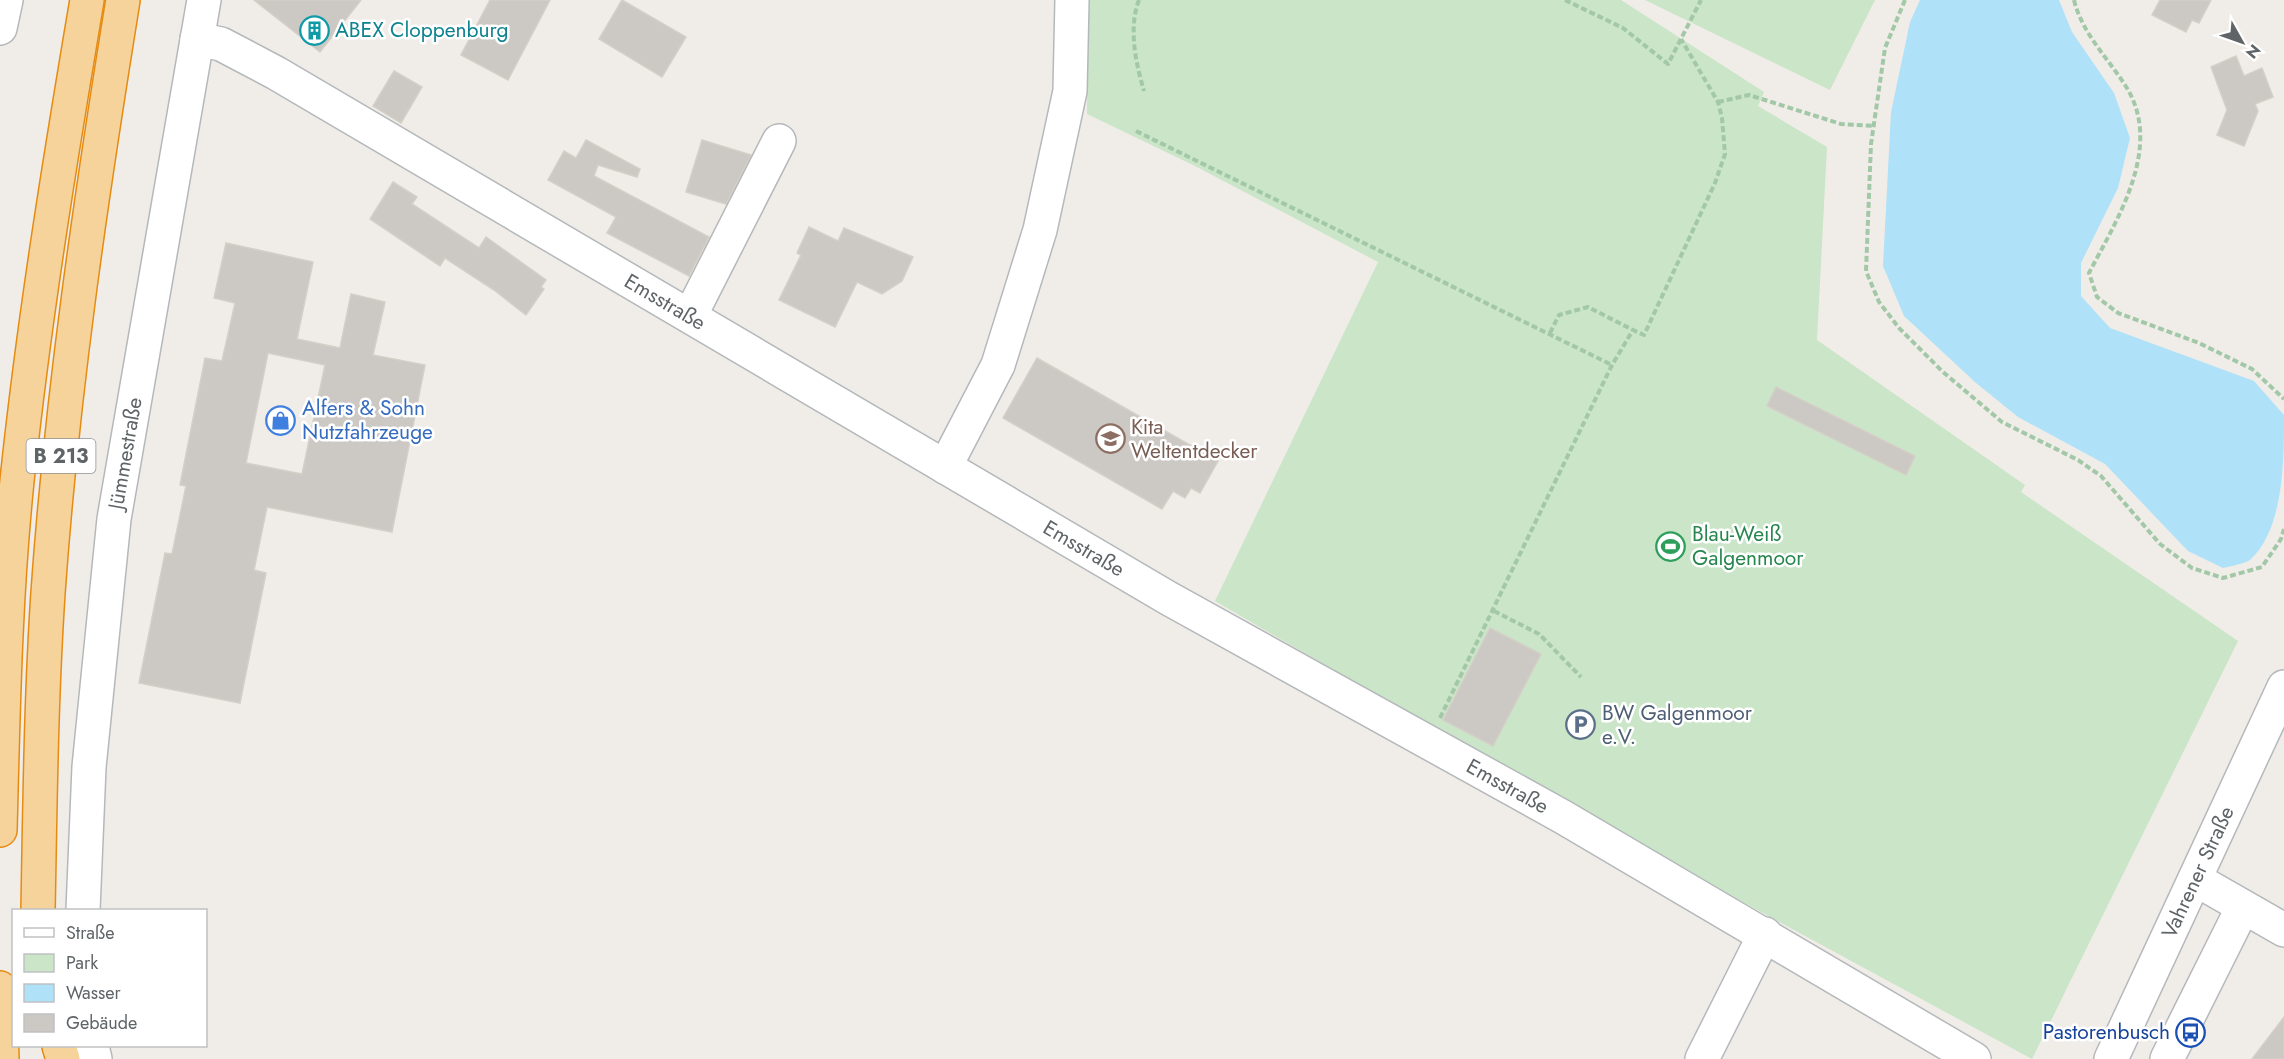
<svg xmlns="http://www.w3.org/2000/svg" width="2284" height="1059" font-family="Jost,sans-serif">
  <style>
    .green { fill: #cae5c7 }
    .water { fill: #afe1f9 }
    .building { fill: #ccc8c4; stroke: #d4cfc7; stroke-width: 1.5; fill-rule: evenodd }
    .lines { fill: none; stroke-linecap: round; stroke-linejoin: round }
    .minor-casing { stroke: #b5b8bb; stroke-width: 36 }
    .highway-casing { stroke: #e68b12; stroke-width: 36 }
    .path { stroke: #a2c8a8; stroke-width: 4; stroke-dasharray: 6 3; stroke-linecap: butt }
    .minor { stroke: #fff; stroke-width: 33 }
    .highway { stroke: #f5d39a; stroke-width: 33 }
    .labels { text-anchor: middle; stroke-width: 5; stroke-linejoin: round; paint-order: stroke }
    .shield { fill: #fff; stroke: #8f9295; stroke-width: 1.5 }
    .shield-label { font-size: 20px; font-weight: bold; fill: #5f6467 }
    .culture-label { font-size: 21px; fill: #0d838f; stroke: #fff; text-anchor: start }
    .street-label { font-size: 21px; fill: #5f6467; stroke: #fff }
    .shop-label { font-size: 21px; fill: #366cbe; stroke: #fff; text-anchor: start }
    .education-label { font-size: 21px; fill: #785e54; stroke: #fff; text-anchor: start }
    .leisure-label { font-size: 21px; fill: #27864d; stroke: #fff; text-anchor: start }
    .service-label { font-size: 21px; fill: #4e5e75; stroke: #fff; text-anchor: start }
    .transit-label { font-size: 21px; fill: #164399; stroke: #fff; text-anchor: end }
  </style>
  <rect width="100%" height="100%" fill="#f0ede8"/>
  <g class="green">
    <polygon points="1088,0 1621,0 1764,92 1758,106 1827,147 1817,340 2025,485 2021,492 2238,641 2032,1059 1595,822 1215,601 1378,262 1195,166 1087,114"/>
    <polygon points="1645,0 1875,0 1830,90"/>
  </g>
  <path class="water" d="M1920 0H2059L2072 32 2114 93 2130 138 2118 188 2081 263V296L2110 328 2254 381 2284 415C2284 461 2284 529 2250 560 2243 564 2231 566 2223 568L2188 551 2105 464 2018 417 1976 383 1904 316 1883 266 1891 112 1910 22Z"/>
  <g class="building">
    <polygon points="254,0 361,0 320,52"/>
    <polygon points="490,0 550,0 508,80 461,55"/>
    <polygon points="622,0 686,37 662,77 599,39"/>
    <polygon points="2160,0 2211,0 2199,23 2192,20 2186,32 2152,15"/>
    <polygon points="2236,56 2244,76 2262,68 2273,97 2255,104 2258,111 2244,146 2217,135 2227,110 2211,67"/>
    <polygon points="394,71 422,87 401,123 373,106"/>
    <polygon points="586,140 640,169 637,177 598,165 594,176 709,237 689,276 607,233 616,217 548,180 564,151 576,158"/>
    <polygon points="702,140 751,155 726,204 686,192"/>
    <polygon points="393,182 417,197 412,204 479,248 486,237 546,280 541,287 544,289 526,315 494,290 445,258 440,266 370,219"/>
    <polygon points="809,227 838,241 844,228 913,257 902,281 882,294 857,282 835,327 779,300 801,255 797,253"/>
    <path d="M226 243 313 262 297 339 340 348 351 294 385 302 373 355 425 365 392 532 267 507 254 570 266 573 240 703 139 683 165 553 172 554 186 486 180 485 205 358 222 361 235 303 214 298ZM268 353 325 365 302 474 246 463Z"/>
    <polygon points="1037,358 1218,461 1200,493 1191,488 1185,498 1173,491 1162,509 1003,418"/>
    <polygon points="1776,387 1915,456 1906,475 1767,406"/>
    <polygon points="1490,628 1541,654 1493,746 1443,720"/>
    <polygon points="2284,1017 2284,1059 2252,1059"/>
  </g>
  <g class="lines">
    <defs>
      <g id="minor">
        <polyline points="0,28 6,0"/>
        <path id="s1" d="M197 39 221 44 276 73 1168 598 1563 817 1974 1059"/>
        <polyline points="690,316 779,141"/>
        <polyline points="945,467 998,365 1040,230 1070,91 1072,0"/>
        <polyline points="2195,879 2284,930"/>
        <path id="s2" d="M83 910 89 767 114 519 204 0"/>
        <polyline points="92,1046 95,1059"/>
        <polyline points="1702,1059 1765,934"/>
        <path id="s3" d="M2111 1059 2284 687"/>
        <polyline points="2167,1059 2243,907"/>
      </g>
      <g id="highway">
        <path d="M0 830C3 714 5 596 17 481 34 319 60 160 87 0"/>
        <path d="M38 910C40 805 41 699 48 593 62 394 91 197 123 0"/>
        <polyline points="0,988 2,1059"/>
        <polyline points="59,1046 63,1059"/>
      </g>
    </defs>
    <use href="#minor" class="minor-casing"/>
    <use href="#highway" class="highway-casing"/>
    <g class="path">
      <path d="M1139 0C1128 28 1136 64 1144 91"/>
      <polyline points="1565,0 1623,28 1668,64 1701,0"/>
      <polyline points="1905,0 1885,48 1871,144 1866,271 1879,302 1899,328 1943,372 2002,422 2078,460 2101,476 2160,544 2192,568 2223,578 2262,567 2281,539 2284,529"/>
      <path d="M2074 0C2082 33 2107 57 2125 85 2165 146 2117 219 2089 273L2097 297 2118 313 2199 343 2252 369 2284 399"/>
      <polyline points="1718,102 1749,95 1841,124 1875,126"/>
      <polyline points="1136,131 1612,365"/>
      <polyline points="1550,333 1559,315 1588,307 1633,330"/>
      <polyline points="1494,611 1539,634 1581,677"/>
      <polyline points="1440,718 1612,365 1633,330 1644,335 1715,183 1725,154 1722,118 1718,102 1681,39"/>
    </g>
    <use href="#minor" class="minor"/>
    <use href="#highway" class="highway"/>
  </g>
  <defs>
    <symbol id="building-ring" viewBox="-11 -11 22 22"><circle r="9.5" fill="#fff" stroke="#0f9aa8" stroke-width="1.5"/><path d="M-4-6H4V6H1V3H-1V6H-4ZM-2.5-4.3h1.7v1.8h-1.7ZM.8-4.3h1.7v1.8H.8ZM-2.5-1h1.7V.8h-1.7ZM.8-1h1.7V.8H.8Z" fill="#0f9aa8"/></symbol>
    <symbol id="shop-ring" viewBox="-11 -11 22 22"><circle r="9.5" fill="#fff" stroke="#3f7fe0" stroke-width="1.5"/><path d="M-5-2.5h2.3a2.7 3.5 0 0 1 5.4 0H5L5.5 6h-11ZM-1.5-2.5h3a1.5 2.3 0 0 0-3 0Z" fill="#3f7fe0"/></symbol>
    <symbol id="school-ring" viewBox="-11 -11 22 22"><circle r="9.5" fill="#fff" stroke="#8d6e63" stroke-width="1.5"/><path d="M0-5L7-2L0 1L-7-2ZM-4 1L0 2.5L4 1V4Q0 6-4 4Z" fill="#8d6e63"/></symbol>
    <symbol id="stadium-ring" viewBox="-11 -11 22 22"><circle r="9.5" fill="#fff" stroke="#2e9e5b" stroke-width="1.5"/><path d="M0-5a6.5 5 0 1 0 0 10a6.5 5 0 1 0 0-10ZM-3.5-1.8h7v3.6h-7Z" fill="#2e9e5b"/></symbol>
    <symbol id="parking-ring" viewBox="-11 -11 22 22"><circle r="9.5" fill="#fff" stroke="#5c6f8a" stroke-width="1.5"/><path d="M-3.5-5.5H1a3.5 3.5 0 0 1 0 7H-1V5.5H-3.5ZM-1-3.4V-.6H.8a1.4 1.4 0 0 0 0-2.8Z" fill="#5c6f8a"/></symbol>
    <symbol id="bus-ring" viewBox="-11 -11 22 22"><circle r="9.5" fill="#fff" stroke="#1a4fb4" stroke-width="1.5"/><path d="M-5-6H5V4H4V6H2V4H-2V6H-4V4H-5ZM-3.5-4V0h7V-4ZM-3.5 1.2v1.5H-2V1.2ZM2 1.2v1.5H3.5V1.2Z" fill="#1a4fb4"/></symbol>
  </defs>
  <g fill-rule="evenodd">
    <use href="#building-ring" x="298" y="14" width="33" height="33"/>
    <use href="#shop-ring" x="264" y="404" width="33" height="33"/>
    <use href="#school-ring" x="1094" y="422" width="33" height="33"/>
    <use href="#stadium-ring" x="1654" y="530" width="33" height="33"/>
    <use href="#parking-ring" x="1564" y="708" width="33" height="33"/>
    <use href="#bus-ring" x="2174" y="1016" width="33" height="33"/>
  </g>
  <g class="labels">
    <rect class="shield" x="26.5" y="439" width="69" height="34" rx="4.5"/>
    <g class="shield-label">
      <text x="61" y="463">B 213</text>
    </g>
    <g class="culture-label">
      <text x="335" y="37">ABEX Cloppenburg</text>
    </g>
    <g class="street-label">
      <text dy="7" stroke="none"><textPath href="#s1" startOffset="538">Emsstraße</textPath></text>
      <text dy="7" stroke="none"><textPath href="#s2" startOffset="459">Jümmestraße</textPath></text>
      <text dy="7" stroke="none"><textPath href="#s1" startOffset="1024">Emsstraße</textPath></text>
      <text dy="7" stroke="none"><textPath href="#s1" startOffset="1510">Emsstraße</textPath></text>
      <text dy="7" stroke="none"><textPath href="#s3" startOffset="206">Vahrener Straße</textPath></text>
    </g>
    <g class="shop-label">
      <text x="302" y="415">Alfers &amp; Sohn<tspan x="302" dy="24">Nutzfahrzeuge</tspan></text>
    </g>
    <g class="education-label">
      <text x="1131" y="434">Kita<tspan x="1131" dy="24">Weltentdecker</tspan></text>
    </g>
    <g class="leisure-label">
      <text x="1692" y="541">Blau-Weiß<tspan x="1692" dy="24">Galgenmoor</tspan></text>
    </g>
    <g class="service-label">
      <text x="1602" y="720">BW Galgenmoor<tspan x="1602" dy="24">e.V.</tspan></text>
    </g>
    <g class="transit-label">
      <text x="2170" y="1039">Pastorenbusch</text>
    </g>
  </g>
  <rect x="12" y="909" width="195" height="138" fill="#ffffff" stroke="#bfc1c2" stroke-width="1.5"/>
  <rect x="24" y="928" width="30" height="9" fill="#ffffff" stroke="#bfc1c2" stroke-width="1.5"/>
  <text x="66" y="939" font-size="18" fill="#5f6467">Straße</text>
  <rect x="24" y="954" width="30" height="18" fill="#cae5c7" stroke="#bfc1c2" stroke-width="1.5"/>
  <text x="66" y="969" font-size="18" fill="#5f6467">Park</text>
  <rect x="24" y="984" width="30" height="18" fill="#afe1f9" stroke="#bfc1c2" stroke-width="1.5"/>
  <text x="66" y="999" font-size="18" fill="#5f6467">Wasser</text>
  <rect x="24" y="1014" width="30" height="18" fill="#ccc8c4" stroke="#bfc1c2" stroke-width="1.5"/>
  <text x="66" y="1029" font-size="18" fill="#5f6467">Gebäude</text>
  <g transform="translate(2242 42) rotate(130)" stroke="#ffffff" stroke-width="4.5" paint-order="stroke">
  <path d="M0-4.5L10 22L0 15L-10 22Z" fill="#5f6467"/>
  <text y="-9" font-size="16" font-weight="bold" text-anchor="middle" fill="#5f6467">N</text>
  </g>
</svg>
